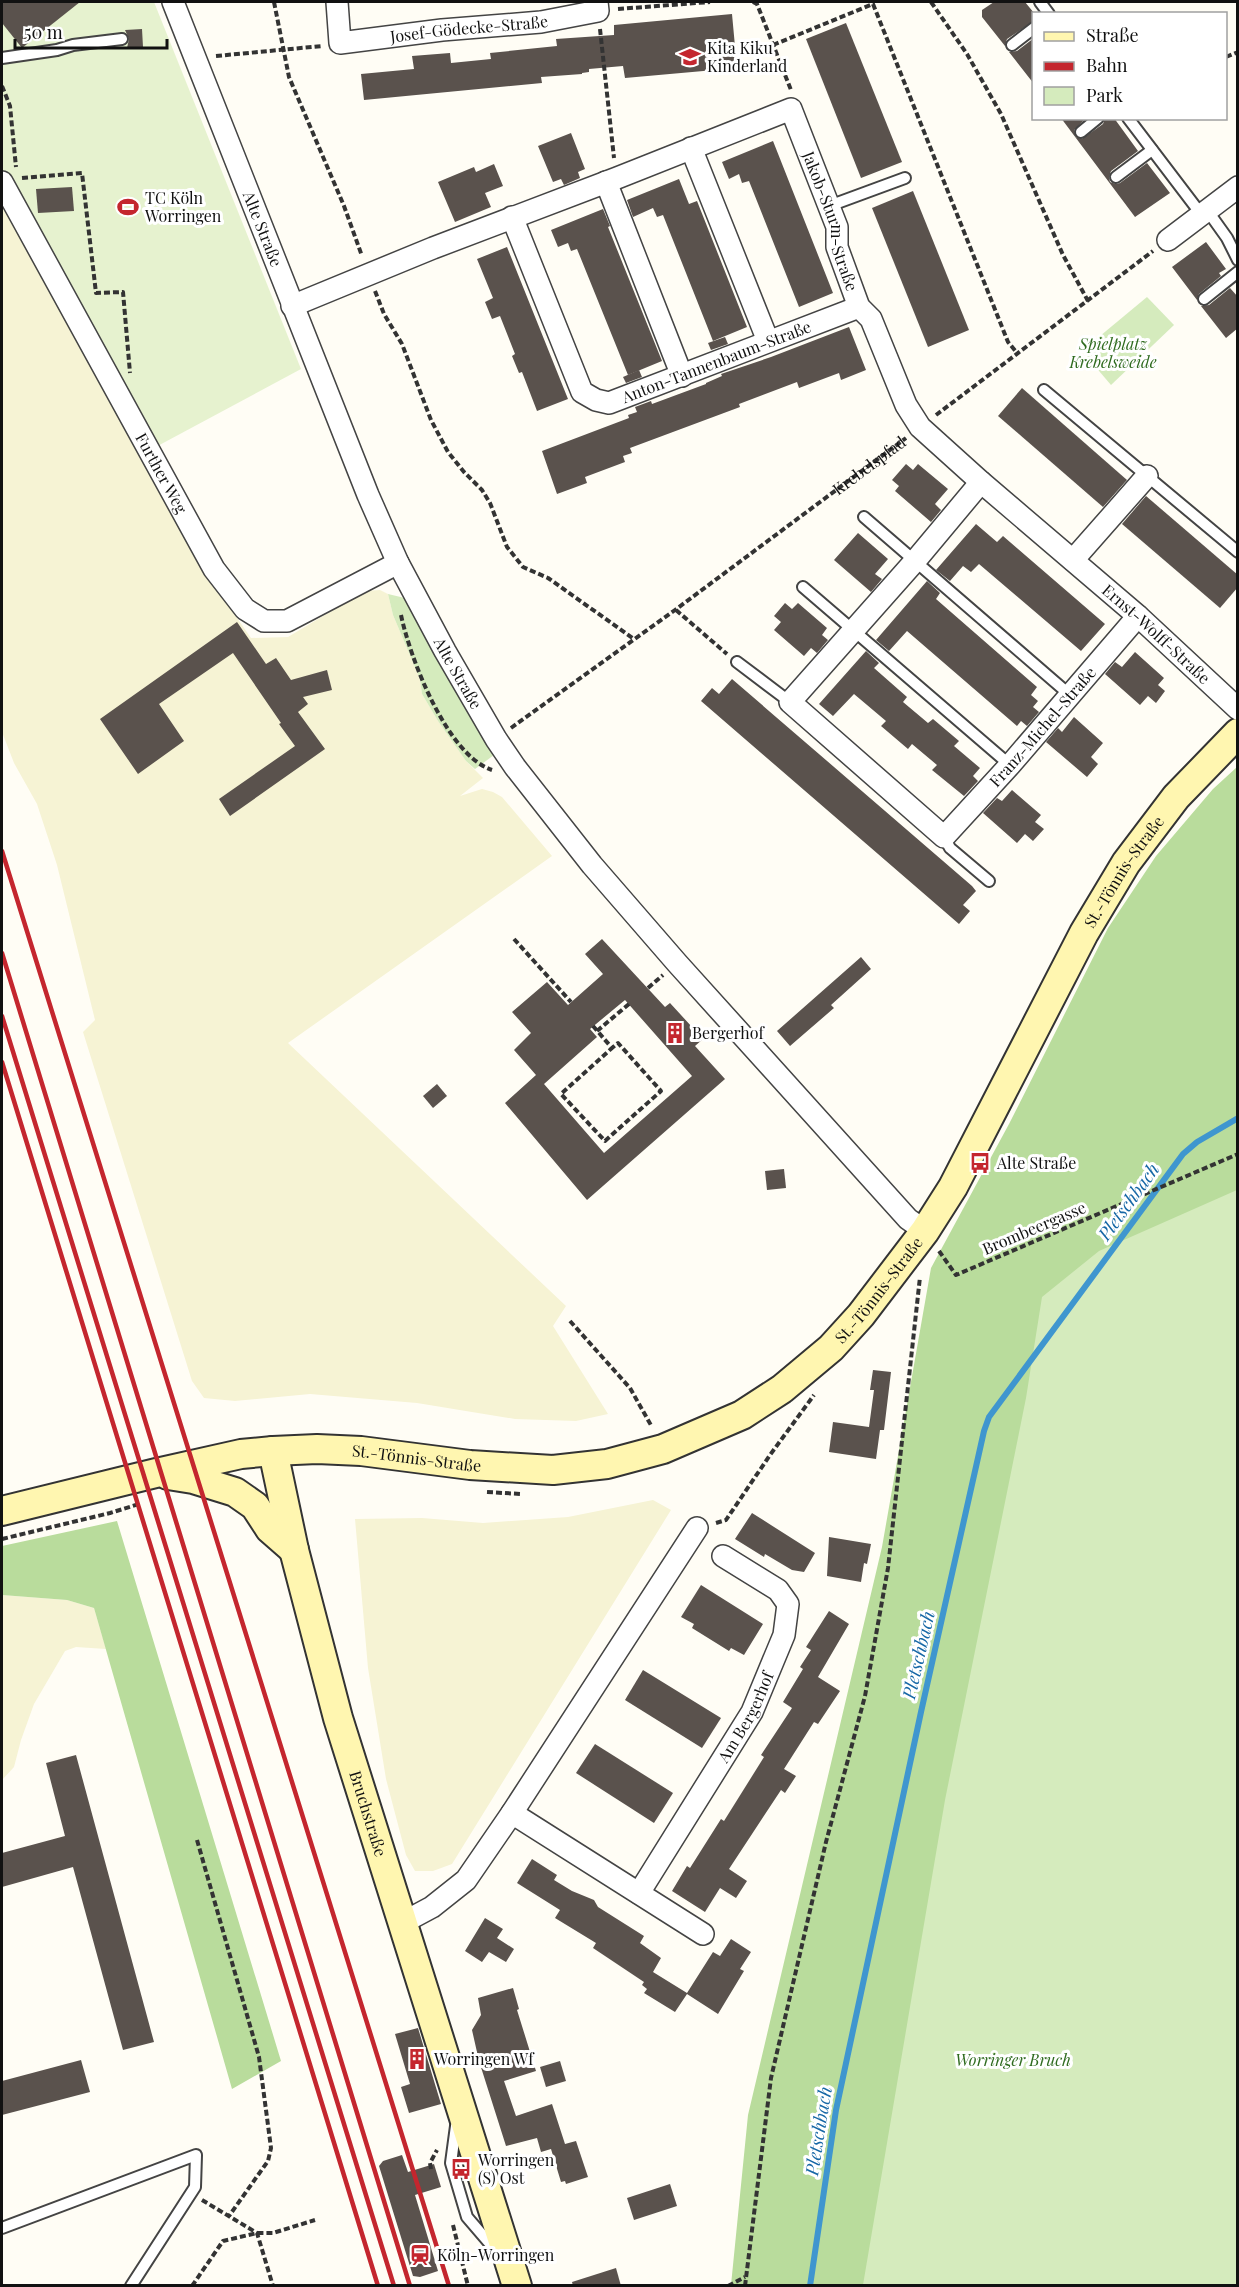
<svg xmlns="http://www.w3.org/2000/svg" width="1239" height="2287" font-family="'Playfair Display',serif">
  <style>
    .farmland { fill: #f6f3d4 }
    .green { fill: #d5ebbd }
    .forest { fill: #b9dc9c }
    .pitch { fill: #e6f2cf }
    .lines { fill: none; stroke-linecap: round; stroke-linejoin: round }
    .stream { stroke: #3f96cf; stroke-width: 6 }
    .building { fill: #5a524d; fill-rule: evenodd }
    .lane-casing { stroke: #444; stroke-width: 14 }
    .street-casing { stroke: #444; stroke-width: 24 }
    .secondary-casing { stroke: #333; stroke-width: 32 }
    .path { stroke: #333; stroke-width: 4; stroke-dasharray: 6 3; stroke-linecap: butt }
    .lane { stroke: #fff; stroke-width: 10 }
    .street { stroke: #fff; stroke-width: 21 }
    .secondary { stroke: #fff6b0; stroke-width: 28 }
    .rail { stroke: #c4262e; stroke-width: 4.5 }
    .labels { text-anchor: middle; stroke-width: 6; stroke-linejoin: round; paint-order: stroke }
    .street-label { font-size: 16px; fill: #111; stroke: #fff }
    .poi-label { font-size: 16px; fill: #111; stroke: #fff; text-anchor: start }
    .park-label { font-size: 16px; font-style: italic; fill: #2f6b1f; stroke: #fff }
    .water-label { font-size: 18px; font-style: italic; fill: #1768a6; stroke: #fff }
  </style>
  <rect width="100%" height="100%" fill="#fffdf5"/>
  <g class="farmland">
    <polygon points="2,192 201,559 230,608 251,638 288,637 365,591 380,590 388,594 393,615 420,679 422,694 438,721 466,761 483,778 460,796 482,789 493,792 502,797 552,856 288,1043 566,1306 553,1326 608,1414 576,1421 515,1419 417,1403 310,1394 235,1401 204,1398 192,1381 83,1032 95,1020 57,865 37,804 14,763 2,732"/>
    <polygon points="653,1500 671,1510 452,1864 433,1871 415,1871 406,1855 386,1779 368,1668 355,1519 422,1518 483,1523 568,1517"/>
    <polygon points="2,1595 67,1600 94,1608 106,1649 76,1647 65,1651 34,1704 21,1740 14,1767 2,1780"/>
  </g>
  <g class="green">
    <polygon points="1147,297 1174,325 1111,385 1082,351"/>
    <polygon points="388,594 409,599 494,749 494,755 475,769 466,761 438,721 422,694 420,679 393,615"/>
    <polygon points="1237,1135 1237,2285 750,2286 934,1287"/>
  </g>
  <g class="forest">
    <polygon points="1237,767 1237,1190 1099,1251 1042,1297 1026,1398 945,1800 863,2285 731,2285 748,2115 882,1547 931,1268 1009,1124 1108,928 1156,856 1213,789"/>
    <polygon points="117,1521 281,2061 232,2089 94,1608 67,1600 2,1595 2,1546"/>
  </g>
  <polygon class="pitch" points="2,2 154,2 301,369 152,449 2,173"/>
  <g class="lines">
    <polyline class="stream" points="810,2286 836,2110 921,1712 984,1431 989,1417 1183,1154 1197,1142 1238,1118"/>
  </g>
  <g class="building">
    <polygon points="2,2 80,2 22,48 2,23"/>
    <polygon points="994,2 1025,2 1034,13 1034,21 1007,39 1005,46 982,17 982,10"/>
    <polygon points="732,14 737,68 625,78 623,66 589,69 589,72 582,73 582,74 541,77 542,83 364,100 361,74 414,69 412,56 450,53 451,63 491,59 490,53 557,46 556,39 614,35 614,25"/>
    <polygon points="846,23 902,162 861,178 806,39"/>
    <polygon points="142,29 143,47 127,48 129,39 125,30"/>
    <polygon points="1034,38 1034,84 1009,52 1017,51"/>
    <polygon points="1061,118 1086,118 1074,130 1076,137 1082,139 1103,124 1105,118 1114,118 1138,151 1111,171 1109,177 1110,182 1116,184 1120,183 1147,163 1170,193 1135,217"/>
    <polygon points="571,133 585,169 578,172 580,178 564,185 561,179 553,182 538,146"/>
    <polygon points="773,141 833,293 799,307 749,181 742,183 739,174 729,179 722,162"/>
    <polygon points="494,164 503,186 485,193 491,207 455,222 438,182 474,167 476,172"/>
    <polygon points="679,179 689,204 697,201 747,327 713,341 663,215 657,217 653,208 633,217 627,200"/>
    <polygon points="72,187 74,211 38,213 36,189"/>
    <polygon points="913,191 969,330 928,347 872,208"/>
    <polygon points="603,209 610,226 608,227 662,361 628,375 577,249 571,251 568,243 558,247 551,230"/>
    <polygon points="1206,242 1226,269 1219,273 1221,276 1199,294 1197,300 1172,267"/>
    <polygon points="507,247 568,399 537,411 522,372 519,373 512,356 515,354 500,316 492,319 485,302 493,298 477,259"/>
    <polygon points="1230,288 1238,297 1238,328 1226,338 1201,306 1209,305"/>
    <polygon points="849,327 866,370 841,380 839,373 799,388 797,382 739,404 740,407 630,448 632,453 623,456 625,462 585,477 587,483 557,494 542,451 629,418 628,415 637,412 635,407 651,401 652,404 706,384 706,383 722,376 721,374 771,357"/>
    <polygon points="725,337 728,344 711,350 708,343"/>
    <polygon points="639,370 642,377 626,383 623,377"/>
    <polygon points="1022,388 1127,480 1103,507 998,416"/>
    <polygon points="906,464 913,470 918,464 948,489 935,504 941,510 931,522 895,491 899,486 892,480"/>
    <polygon points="1146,496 1238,575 1238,587 1220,608 1122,524"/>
    <polygon points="976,524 997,542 1003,536 1105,624 1081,651 979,564 971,572 963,566 950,581 936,570"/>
    <polygon points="858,533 888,559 875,574 882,579 871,592 834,560"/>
    <polygon points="927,581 940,593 936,599 1037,687 1031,695 1038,701 1033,707 1039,712 1027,726 1021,721 1017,726 907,631 889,651 876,640"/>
    <polygon points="785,603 792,609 798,603 827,628 822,635 828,640 817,653 811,648 804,656 774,630 781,622 774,616"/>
    <polygon points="237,622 266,664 276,658 291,680 327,670 332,690 303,697 308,704 298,712 325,749 230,816 219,799 295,746 279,724 281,723 233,653 159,704 184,741 138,774 100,719"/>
    <polygon points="866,651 879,663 874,668 907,697 903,702 928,723 933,719 959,741 954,746 980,768 973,776 978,781 964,796 932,770 937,765 912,744 908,749 881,726 886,721 854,694 833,716 819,704"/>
    <polygon points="1135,652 1164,678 1158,685 1165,691 1156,703 1148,696 1140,705 1105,674 1115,662 1122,667"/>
    <polygon points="732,679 972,886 976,891 963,905 970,911 959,924 701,701 712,688 719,694"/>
    <polygon points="1074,717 1103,743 1091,757 1098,764 1087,777 1046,742 1058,728 1062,732"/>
    <polygon points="1012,790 1041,815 1035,822 1044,829 1033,841 1025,834 1017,843 983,813 997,798 1002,801"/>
    <path d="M602 939 665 1007 670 1003 703 1039 695 1046 725 1079 587 1200 505 1103 536 1075 514 1050 531 1033 512 1012 547 982 568 1005 603 974 585 954ZM625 1000 692 1076 604 1153 544 1084 597 1037 590 1029Z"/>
    <polygon points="861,957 871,969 831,1005 834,1008 790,1046 777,1031"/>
    <polygon points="437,1084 447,1096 433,1108 423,1096"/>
    <polygon points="784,1169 786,1188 767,1190 765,1171"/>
    <polygon points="873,1370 891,1372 884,1430 880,1430 876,1459 829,1452 833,1422 869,1427 874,1390 870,1390"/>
    <polygon points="752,1513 815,1553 804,1572 792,1570 765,1554 764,1557 735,1539"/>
    <polygon points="829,1537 871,1544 867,1564 864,1563 861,1582 827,1576"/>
    <polygon points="701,1585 763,1624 744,1655 731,1648 729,1651 692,1628 694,1624 681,1617"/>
    <polygon points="829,1611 849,1624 818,1677 840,1691 818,1724 814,1722 784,1769 796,1776 785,1793 781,1790 729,1869 747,1881 736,1898 720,1888 705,1912 672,1891 687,1866 690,1868 721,1819 724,1821 764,1757 761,1755 792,1708 783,1702 803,1669 800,1667 811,1650 806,1647"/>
    <polygon points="643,1670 721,1718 702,1748 625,1700"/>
    <polygon points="595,1744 673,1793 654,1823 576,1773"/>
    <polygon points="76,1755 154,2042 123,2050 73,1867 2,1887 2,1853 65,1836 46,1763"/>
    <polygon points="532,1859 557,1875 554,1880 572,1891 594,1900 598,1907 644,1936 640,1943 661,1958 653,1972 687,1993 713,1952 720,1956 731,1939 751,1952 740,1969 744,1971 718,2014 687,1994 675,2012 644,1993 647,1989 642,1985 644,1982 593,1948 596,1943 555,1918 560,1910 517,1883"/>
    <polygon points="485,1918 503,1929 497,1938 514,1949 506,1962 489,1952 482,1962 465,1951"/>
    <polygon points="513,1988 519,2009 517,2010 536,2071 504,2081 516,2116 552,2104 565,2144 576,2141 588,2177 566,2184 565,2181 561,2182 551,2149 541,2152 537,2138 506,2146 479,2061 472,2030 481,2015 478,1998"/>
    <polygon points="418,2028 441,2104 409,2113 401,2087 410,2084 395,2034"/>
    <polygon points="81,2060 90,2092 2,2115 2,2081"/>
    <polygon points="560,2061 566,2081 546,2087 540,2067"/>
    <polygon points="402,2155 408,2172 434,2164 441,2187 415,2195 438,2271 420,2277 413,2276 379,2166 383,2161"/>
    <polygon points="670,2184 677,2206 634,2220 627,2198"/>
    <polygon points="616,2268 621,2286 573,2286 572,2282"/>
  </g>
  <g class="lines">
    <defs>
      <g id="lane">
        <polyline points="1040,2 1049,14"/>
        <polyline points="1012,45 1034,28"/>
        <polyline points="2,58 57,50 73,45 122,39"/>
        <polyline points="1128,118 1201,214"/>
        <polyline points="1081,132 1098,118"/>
        <polyline points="1116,177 1152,150"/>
        <polyline points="829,206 905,178"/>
        <polyline points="1207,210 1227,238 1238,260"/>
        <polyline points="1204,299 1238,272"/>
        <polyline points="1044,390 1238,552"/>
        <polyline points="864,517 1070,695"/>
        <polyline points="803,587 1010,765"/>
        <polyline points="737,662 790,702"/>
        <polyline points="944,837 950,848 989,881"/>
        <polyline points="459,2123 456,2126 451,2163 467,2217 497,2252"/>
        <polyline points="2,2228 196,2155 195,2187 131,2286"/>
      </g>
      <g id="street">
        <path id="s2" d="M173 2 368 495 398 563 445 651 496 739 515 767 592 865 677 963 908 1219 925 1231"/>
        <path id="s3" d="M337 2 340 43 442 30 541 22 598 11 597 2"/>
        <polyline points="691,148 768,341"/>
        <path id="s4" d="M2 182 214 569 245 609 264 621H287L398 563"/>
        <polyline points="606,182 682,376"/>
        <path id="s5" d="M512 217 582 392 596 400 609 403 859 307"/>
        <polyline points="1168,240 1238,187"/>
        <path id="s6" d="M292 306 433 248 617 178 791 109 837 227V247L859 307 871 319 906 405 920 427 981 482 1138 616 1238 709"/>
        <path id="s7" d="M981 482 915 561 790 702 944 837 1010 765 1138 616"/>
        <polyline points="1073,560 1147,476"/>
        <polyline points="512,1813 703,1934"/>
        <path id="s8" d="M639 1893 752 1712 784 1635 788 1604 778 1590 723 1556"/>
        <polyline points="404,1922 432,1907 466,1880 512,1813 697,1528"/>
      </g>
      <g id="secondary">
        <path id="s9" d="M273 1451 294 1550 338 1718 517 2286"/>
        <polyline points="168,1475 193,1479 235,1492 255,1506 270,1529 294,1550"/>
        <path id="s10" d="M2 1511 156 1473 241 1454 273 1451 317 1449 361 1451 470 1465 553 1470 607 1464 663 1449 742 1415 782 1389 831 1348 861 1315 925 1231 953 1187 1084 933 1126 863 1176 797 1238 733"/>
      </g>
    </defs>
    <use href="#lane" class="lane-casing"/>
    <use href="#street" class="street-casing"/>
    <use href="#secondary" class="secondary-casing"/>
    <g class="path">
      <polyline points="274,2 289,77 344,206 362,256"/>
      <polyline points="753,2 757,4 791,90"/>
      <polyline points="931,2 967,54 1001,114 1063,255 1088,301"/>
      <polyline points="618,9 710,2"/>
      <polyline points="600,29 614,158"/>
      <polyline points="773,45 873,4 1008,342 1018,354"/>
      <polyline points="216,56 322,46"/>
      <polyline points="1226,57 1238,52"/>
      <polyline points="2,86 10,106 16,167"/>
      <polyline points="22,178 82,173 96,293 123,292 130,373"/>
      <polyline points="375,291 384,314 402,344 431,420 448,452 464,472 482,490 490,503 507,547 523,567 548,578 634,639"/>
      <polyline points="936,415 1153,251"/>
      <polyline points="676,610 727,654"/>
      <path d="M401 615C410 658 447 755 492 770"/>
      <path id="s1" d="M511 728 675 610 906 438"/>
      <polyline points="514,939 571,1002"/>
      <polyline points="648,988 663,975"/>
      <polyline points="593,1026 612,1048 561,1094 605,1141 661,1091 618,1043 612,1048"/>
      <polyline points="597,1031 629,1004"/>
      <polyline points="939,1251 956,1275 1238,1154"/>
      <polyline points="570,1321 630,1388 652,1427"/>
      <polyline points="487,1492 521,1494"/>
      <polyline points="716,1523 726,1520 770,1455 814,1395"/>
      <polyline points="2,1539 110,1513 139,1504"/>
      <polyline points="197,1840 259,2057 271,2148 268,2161 229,2216"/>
      <polyline points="431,2169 430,2163 437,2150"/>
      <polyline points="202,2200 257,2233 273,2286"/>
      <polyline points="453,2225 468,2286"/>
      <polyline points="192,2286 223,2241 257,2233 273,2233 315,2220"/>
      <polyline points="728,2286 745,2277"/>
      <polyline points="745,2286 771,2078 826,1842 865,1696 888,1568 920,1277"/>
    </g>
    <use href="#lane" class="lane"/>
    <use href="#street" class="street"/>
    <use href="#secondary" class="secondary"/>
    <g class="rail">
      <polyline points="2,851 449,2286"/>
      <polyline points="2,953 410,2286"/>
      <polyline points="2,1016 394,2286"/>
      <polyline points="2,1062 378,2286"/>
    </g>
  </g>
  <defs>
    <symbol id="school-bare" viewBox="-9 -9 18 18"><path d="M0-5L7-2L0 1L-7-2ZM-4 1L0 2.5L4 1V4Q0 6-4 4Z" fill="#c4262e" stroke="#fff" stroke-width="2.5" paint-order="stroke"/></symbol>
    <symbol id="stadium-bare" viewBox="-9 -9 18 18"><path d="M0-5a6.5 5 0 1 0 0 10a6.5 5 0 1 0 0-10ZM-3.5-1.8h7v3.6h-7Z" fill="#c4262e" stroke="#fff" stroke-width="2.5" paint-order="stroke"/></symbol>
    <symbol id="building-bare" viewBox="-9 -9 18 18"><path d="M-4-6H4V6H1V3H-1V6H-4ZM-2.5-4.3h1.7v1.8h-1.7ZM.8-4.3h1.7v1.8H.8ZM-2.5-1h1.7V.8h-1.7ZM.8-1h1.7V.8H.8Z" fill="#c4262e" stroke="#fff" stroke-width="2.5" paint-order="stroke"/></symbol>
    <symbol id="bus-bare" viewBox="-9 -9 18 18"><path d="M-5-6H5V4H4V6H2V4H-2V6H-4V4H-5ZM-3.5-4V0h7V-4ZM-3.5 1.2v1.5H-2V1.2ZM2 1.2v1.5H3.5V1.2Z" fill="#c4262e" stroke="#fff" stroke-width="2.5" paint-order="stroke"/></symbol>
    <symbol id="station-bare" viewBox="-9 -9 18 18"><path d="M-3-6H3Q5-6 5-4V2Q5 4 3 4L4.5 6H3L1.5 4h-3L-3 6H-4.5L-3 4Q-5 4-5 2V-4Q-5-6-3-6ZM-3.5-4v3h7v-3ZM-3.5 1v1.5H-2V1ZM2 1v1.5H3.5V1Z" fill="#c4262e" stroke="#fff" stroke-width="2.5" paint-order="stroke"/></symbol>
  </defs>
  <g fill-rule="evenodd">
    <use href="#school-bare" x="675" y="42" width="30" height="30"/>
    <use href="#stadium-bare" x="113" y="192" width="30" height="30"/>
    <use href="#building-bare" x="660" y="1018" width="30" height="30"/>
    <use href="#bus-bare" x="965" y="1148" width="30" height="30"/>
    <use href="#building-bare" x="402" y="2044" width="30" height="30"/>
    <use href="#bus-bare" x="446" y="2154" width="30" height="30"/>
    <use href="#station-bare" x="405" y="2240" width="30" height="30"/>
  </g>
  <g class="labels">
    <g class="street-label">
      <text dy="6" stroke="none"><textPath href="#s3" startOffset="171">Josef-Gödecke-Straße</textPath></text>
      <text dy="6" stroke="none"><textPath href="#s6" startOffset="656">Jakob-Sturm-Straße</textPath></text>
      <text dy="6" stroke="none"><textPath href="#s2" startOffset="244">Alte Straße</textPath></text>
      <text dy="6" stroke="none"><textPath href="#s5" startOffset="333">Anton-Tannenbaum-Straße</textPath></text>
      <text dy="6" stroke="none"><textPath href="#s1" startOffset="444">Krebelspfad</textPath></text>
      <text dy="6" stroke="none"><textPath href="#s4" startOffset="332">Further Weg</textPath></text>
      <text dy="6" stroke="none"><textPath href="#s6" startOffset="1197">Ernst-Wolff-Straße</textPath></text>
      <text dy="6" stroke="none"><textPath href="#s2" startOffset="730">Alte Straße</textPath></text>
      <text dy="6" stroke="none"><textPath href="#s7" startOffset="644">Franz-Michel-Straße</textPath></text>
      <text dy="6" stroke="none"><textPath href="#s10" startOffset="1430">St.-Tönnis-Straße</textPath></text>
      <text transform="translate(1034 1228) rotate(-23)" y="6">Brombeergasse</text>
      <text dy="6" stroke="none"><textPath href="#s10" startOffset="944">St.-Tönnis-Straße</textPath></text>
      <text dy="6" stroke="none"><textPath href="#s10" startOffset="422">St.-Tönnis-Straße</textPath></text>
      <text dy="6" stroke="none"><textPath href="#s8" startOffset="206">Am Bergerhof</textPath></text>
      <text dy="6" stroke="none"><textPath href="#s9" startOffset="375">Bruchstraße</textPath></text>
    </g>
    <g class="poi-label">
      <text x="707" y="54">Kita Kiku<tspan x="707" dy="18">Kinderland</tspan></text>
      <text x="145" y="204">TC Köln<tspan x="145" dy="18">Worringen</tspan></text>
      <text x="692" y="1039">Bergerhof</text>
      <text x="997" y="1169">Alte Straße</text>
      <text x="434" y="2065">Worringen Wf</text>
      <text x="478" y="2166">Worringen<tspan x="478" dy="18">(S) Ost</tspan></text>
      <text x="437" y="2261">Köln-Worringen</text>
    </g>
    <g class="park-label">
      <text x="1113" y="350">Spielplatz<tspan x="1113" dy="18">Krebelsweide</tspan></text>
      <text x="1013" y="2066">Worringer Bruch</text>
    </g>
    <g class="water-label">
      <text transform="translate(1129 1202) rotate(-54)" y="6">Pletschbach</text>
      <text transform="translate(919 1655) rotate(-77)" y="6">Pletschbach</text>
      <text transform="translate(819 2131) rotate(-81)" y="6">Pletschbach</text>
    </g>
  </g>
  <rect width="1239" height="2287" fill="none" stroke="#111111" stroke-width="6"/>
  <rect x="1032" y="12" width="195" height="108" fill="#ffffff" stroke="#a0a0a0" stroke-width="1.5"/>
  <rect x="1044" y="32" width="30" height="9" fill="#fff6b0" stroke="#a0a0a0" stroke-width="1.5"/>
  <text x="1086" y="42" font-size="18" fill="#111111">Straße</text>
  <rect x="1044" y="62" width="30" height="9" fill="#c4262e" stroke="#a0a0a0" stroke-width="1.5"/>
  <text x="1086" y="72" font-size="18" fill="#111111">Bahn</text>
  <rect x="1044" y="87" width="30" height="18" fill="#d5ebbd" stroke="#a0a0a0" stroke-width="1.5"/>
  <text x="1086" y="102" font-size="18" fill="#111111">Park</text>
  <path d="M15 39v9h152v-9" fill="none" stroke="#111111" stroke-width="3"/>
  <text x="24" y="39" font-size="18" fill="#111111" stroke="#ffffff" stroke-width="4.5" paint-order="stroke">50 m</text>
</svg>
